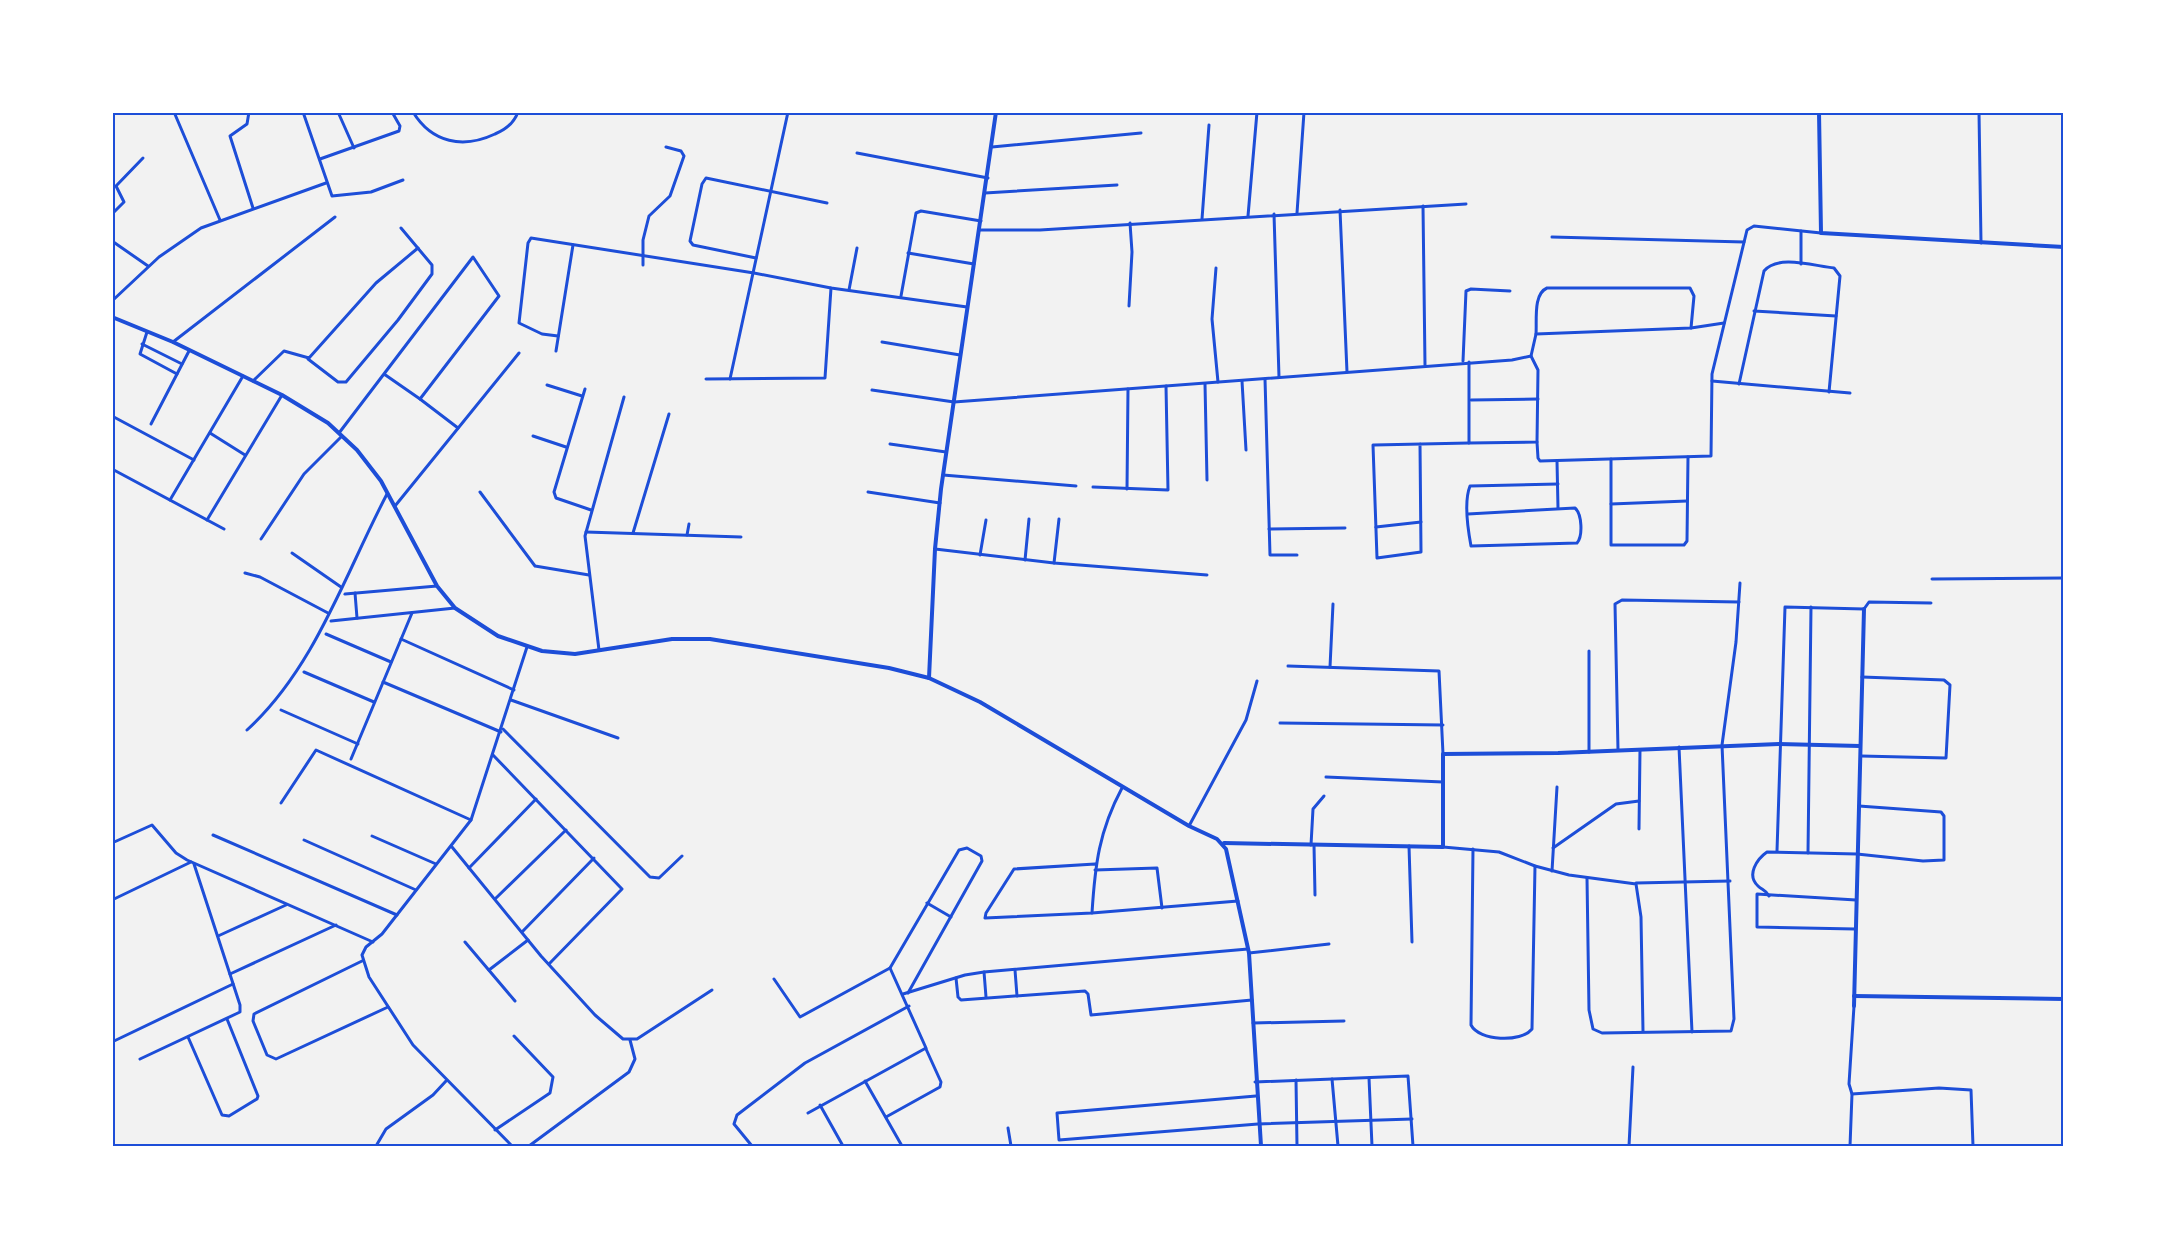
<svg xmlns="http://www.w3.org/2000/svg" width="2176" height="1259" font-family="Ubuntu,sans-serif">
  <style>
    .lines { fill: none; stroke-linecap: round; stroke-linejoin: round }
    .minor { stroke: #1d4ed8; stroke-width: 3 }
    .tertiary { stroke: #1d4ed8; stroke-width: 4 }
    .neatline { fill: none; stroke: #1d4ed8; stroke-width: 2 }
  </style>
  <rect width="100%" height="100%" fill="#f2f2f2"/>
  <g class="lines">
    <g class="minor">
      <polyline points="174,112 220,220"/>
      <polyline points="249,112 247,124 230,136 253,208"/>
      <polyline points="303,112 332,196 371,192 403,180"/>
      <polyline points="338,112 354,148"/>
      <path d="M413 112C432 143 463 149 495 134 505 130 514 123 518 112"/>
      <polyline points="1979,112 1981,243"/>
      <polyline points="992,147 1141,133"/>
      <polyline points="857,153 988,178"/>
      <polyline points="320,159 399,131 400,126 392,112"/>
      <polyline points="985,193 1117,185"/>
      <polyline points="1423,206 1425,365"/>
      <polyline points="1340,210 1347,372"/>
      <polyline points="1297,213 1304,112"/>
      <polyline points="112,214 124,202 116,186 143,158"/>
      <polyline points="1274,214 1279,377"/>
      <polyline points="1248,216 1257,112"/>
      <polyline points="1202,219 1209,125"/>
      <polyline points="980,230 1040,230 1466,204"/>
      <polyline points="1801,231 1801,264"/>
      <polyline points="1552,237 1744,242"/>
      <polyline points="112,241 148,266"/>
      <polyline points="908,253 974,264"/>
      <polyline points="756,258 693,245 690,241 702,184 706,178 827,203"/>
      <polyline points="643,265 643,240 649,216 670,196 684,156 681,151 666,147"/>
      <polyline points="1216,268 1212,319 1218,382"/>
      <polyline points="849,290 857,248"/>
      <polyline points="901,296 916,213 921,211 981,221"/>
      <polyline points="112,301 159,257 201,228 326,183"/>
      <polyline points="1129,306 1132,252 1130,223"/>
      <polyline points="1754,311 1836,316"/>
      <polyline points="147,332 140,354 177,374"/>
      <path d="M1536 334C1537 320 1533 294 1547 288H1690L1694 296 1691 328"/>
      <polyline points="558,336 542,334 519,323 528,243 531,238 754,273 831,288 967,307"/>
      <polyline points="173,342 335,217"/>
      <polyline points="882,342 960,355"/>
      <polyline points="142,344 182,364"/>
      <polyline points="556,351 573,245"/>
      <polyline points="308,359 338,382 346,382 398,320 432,274 432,265 401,228"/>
      <polyline points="1463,361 1466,291 1471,289 1510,291"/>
      <polyline points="1469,362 1469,443 1537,442 1538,370 1531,356"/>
      <polyline points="706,379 825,378 831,288"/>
      <polyline points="730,379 788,112"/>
      <polyline points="1265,379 1270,555 1297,555"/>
      <polyline points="253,381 284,351 309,358 376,283 418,248"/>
      <polyline points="1242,381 1246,450"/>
      <polyline points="1712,381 1850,393"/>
      <polyline points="1205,384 1207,480"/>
      <path d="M1739 384 1764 271C1778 254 1814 266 1834 268L1840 276 1829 392"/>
      <polyline points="547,385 582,396"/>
      <polyline points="585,389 554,492 556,498 591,510"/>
      <polyline points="872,390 954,402 1512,360 1531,356 1536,334 1691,328 1724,323"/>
      <polyline points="420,399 458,428"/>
      <polyline points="1471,400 1538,399"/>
      <polyline points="112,416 194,460"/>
      <polyline points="151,424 189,351"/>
      <polyline points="210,433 245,455"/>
      <polyline points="339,433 473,257 499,296 420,399 384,374"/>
      <polyline points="533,436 566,447"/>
      <polyline points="1537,442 1538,458 1540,461 1711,456 1712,374 1747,230 1754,226 1821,233"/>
      <polyline points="890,444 946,452"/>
      <polyline points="1420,444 1421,552 1377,558 1373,445 1374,445 1469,443"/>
      <polyline points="1611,459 1611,545 1684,545 1687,541 1688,457"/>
      <polyline points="1557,461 1558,508"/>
      <polyline points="112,469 224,529"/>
      <polyline points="943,475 1076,486"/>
      <polyline points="1093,487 1168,490 1166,386"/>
      <polyline points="1127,489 1128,389"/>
      <polyline points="480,492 535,566 589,575"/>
      <polyline points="868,492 940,503"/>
      <polyline points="170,500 243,376"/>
      <polyline points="1611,504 1687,501"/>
      <polyline points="395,506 519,353"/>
      <path d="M1468 514 1575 508C1582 514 1583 536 1577 543L1471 546C1468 530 1464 501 1470 486L1558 484"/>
      <polyline points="207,520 282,395"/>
      <polyline points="1376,527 1421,522"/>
      <polyline points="1269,529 1345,528"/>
      <polyline points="586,532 741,537"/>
      <polyline points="633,533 669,414"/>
      <polyline points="687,535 689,524"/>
      <polyline points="261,539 304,474 342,436"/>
      <polyline points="935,549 1054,563 1207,575"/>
      <polyline points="292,553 341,587"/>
      <polyline points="980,555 986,520"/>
      <polyline points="1025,560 1029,519"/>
      <polyline points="1054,563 1059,519"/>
      <polyline points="245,573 260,577 328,613"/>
      <polyline points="1932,579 2064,578"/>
      <polyline points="355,593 357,618"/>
      <polyline points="345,594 437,586"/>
      <polyline points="331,621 455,608"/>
      <polyline points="326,634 391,662"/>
      <polyline points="401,639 514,690"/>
      <polyline points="599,650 585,536 624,397"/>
      <polyline points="1589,651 1589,752"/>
      <polyline points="1288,666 1439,671 1443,754"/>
      <polyline points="1330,667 1333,604"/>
      <polyline points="304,672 374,702"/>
      <polyline points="383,682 501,732"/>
      <polyline points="511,700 618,738"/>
      <polyline points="281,710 358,744"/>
      <polyline points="1280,723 1443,725"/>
      <polyline points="503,729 650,877 659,878 682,856"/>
      <path d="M247 730C315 668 345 574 387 494"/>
      <polyline points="1679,747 1692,1032"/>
      <polyline points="1618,750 1615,604 1622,600 1739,602"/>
      <polyline points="493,755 622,889 549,964"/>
      <polyline points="1861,756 1946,758 1950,685 1944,680 1862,677"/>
      <polyline points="351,759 412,613"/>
      <polyline points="1326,777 1443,782"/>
      <polyline points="281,803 316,750 471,820"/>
      <polyline points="1189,826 1246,720 1257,681"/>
      <polyline points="1639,829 1640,750"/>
      <polyline points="213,835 397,915"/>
      <polyline points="372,836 436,864"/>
      <polyline points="304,840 416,890"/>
      <polyline points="112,843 152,825 176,853 187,860 373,942"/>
      <polyline points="1311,845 1313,809 1324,796"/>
      <polyline points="1314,845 1315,895"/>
      <polyline points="1409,846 1412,942"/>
      <polyline points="452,847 541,956 595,1015 623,1039 637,1039 712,990"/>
      <polyline points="1443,847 1499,852 1535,866 1569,875 1636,884 1641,917 1643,1031"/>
      <polyline points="1553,848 1616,804 1639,801"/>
      <path d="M1473 849 1471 1025C1479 1041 1521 1043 1532 1029L1535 866"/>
      <polyline points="1777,851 1785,607 1864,609 1869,602 1931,603"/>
      <polyline points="1808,853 1811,607"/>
      <path d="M1095 864 1014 869 986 913 985 918 1092 913C1095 865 1099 831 1122 788"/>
      <polyline points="469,868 536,799"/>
      <polyline points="1095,870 1157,868 1162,908"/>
      <polyline points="1552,871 1557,787"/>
      <polyline points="1587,878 1589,1010 1593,1029 1602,1033 1731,1031 1734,1019 1722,745 1736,642 1740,583"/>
      <polyline points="1636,883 1730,881"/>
      <path d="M1769 896C1766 890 1762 890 1758 886 1746 875 1757 859 1767 852L1857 854 1923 861 1944 860V816L1941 812 1859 806"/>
      <polyline points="495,899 566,830"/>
      <polyline points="112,900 191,862"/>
      <polyline points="927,903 951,917"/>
      <polyline points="1092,913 1238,901"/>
      <polyline points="1855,929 1757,927 1757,894 1856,900"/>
      <polyline points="522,932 594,858"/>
      <polyline points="218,936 286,905"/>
      <polyline points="465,942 515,1001"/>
      <polyline points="1249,953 1329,944"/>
      <polyline points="362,961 254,1014 253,1021 267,1055 276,1059 388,1007"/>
      <polyline points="489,970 528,940"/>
      <polyline points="1015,970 1017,996"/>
      <polyline points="984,972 986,997"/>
      <polyline points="230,974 336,925"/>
      <polyline points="956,978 958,997 961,1000 1085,991 1088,994 1091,1015 1252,1000"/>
      <polyline points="774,979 800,1017 890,968"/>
      <polyline points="903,994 965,975 984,972 1248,949"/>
      <polyline points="1253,1023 1344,1021"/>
      <polyline points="188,1037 222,1115 229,1116 257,1099 258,1096 227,1019"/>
      <polyline points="112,1042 233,984"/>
      <polyline points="140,1059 240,1012 240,1005 194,864"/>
      <polyline points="1369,1078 1372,1146"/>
      <polyline points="1332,1079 1338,1146"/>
      <polyline points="1296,1080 1297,1146"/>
      <polyline points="865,1081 902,1146"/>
      <polyline points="1255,1082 1408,1076 1413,1146"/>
      <polyline points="1852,1094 1939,1088 1971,1090 1973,1146"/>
      <polyline points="1256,1096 1057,1113 1059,1140 1258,1124 1412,1119"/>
      <polyline points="820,1105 843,1146"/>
      <polyline points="808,1113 926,1048 890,968 959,850 967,848 981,856 982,861 908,993"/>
      <polyline points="886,1117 940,1087 941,1082 926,1049"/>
      <polyline points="1008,1128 1011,1146"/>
      <polyline points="495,1130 550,1093 553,1077 514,1036"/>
      <polyline points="376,1146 386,1129 433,1095 446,1081"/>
      <polyline points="512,1146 413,1045 369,977 362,955 366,947 382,934 471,820 527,647"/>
      <polyline points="529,1146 629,1072 635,1059 630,1040"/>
      <polyline points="752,1146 734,1124 737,1115 805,1063 909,1006"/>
      <polyline points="1629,1146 1633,1067"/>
      <polyline points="1850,1146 1852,1094 1849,1084 1854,1006"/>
    </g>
    <g class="tertiary">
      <polyline points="1819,112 1821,233 2064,247"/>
      <polyline points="112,317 173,342 282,395 328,423 357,450 381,481 437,586 455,608 498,636 542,651 575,654 672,639 710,639 889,668 929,678 980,702 1189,826 1217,839 1226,849 1249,953 1261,1146"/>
      <polyline points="929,678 935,549 941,489 996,112"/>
      <polyline points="1224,843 1443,847 1443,754 1558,753 1779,744 1860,746"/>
      <polyline points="1854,996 2064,999"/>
      <polyline points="1854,1006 1864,609"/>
    </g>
  </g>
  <rect width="2176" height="1259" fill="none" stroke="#ffffff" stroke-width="228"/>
  <rect x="114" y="114" width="1948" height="1031" class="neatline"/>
</svg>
